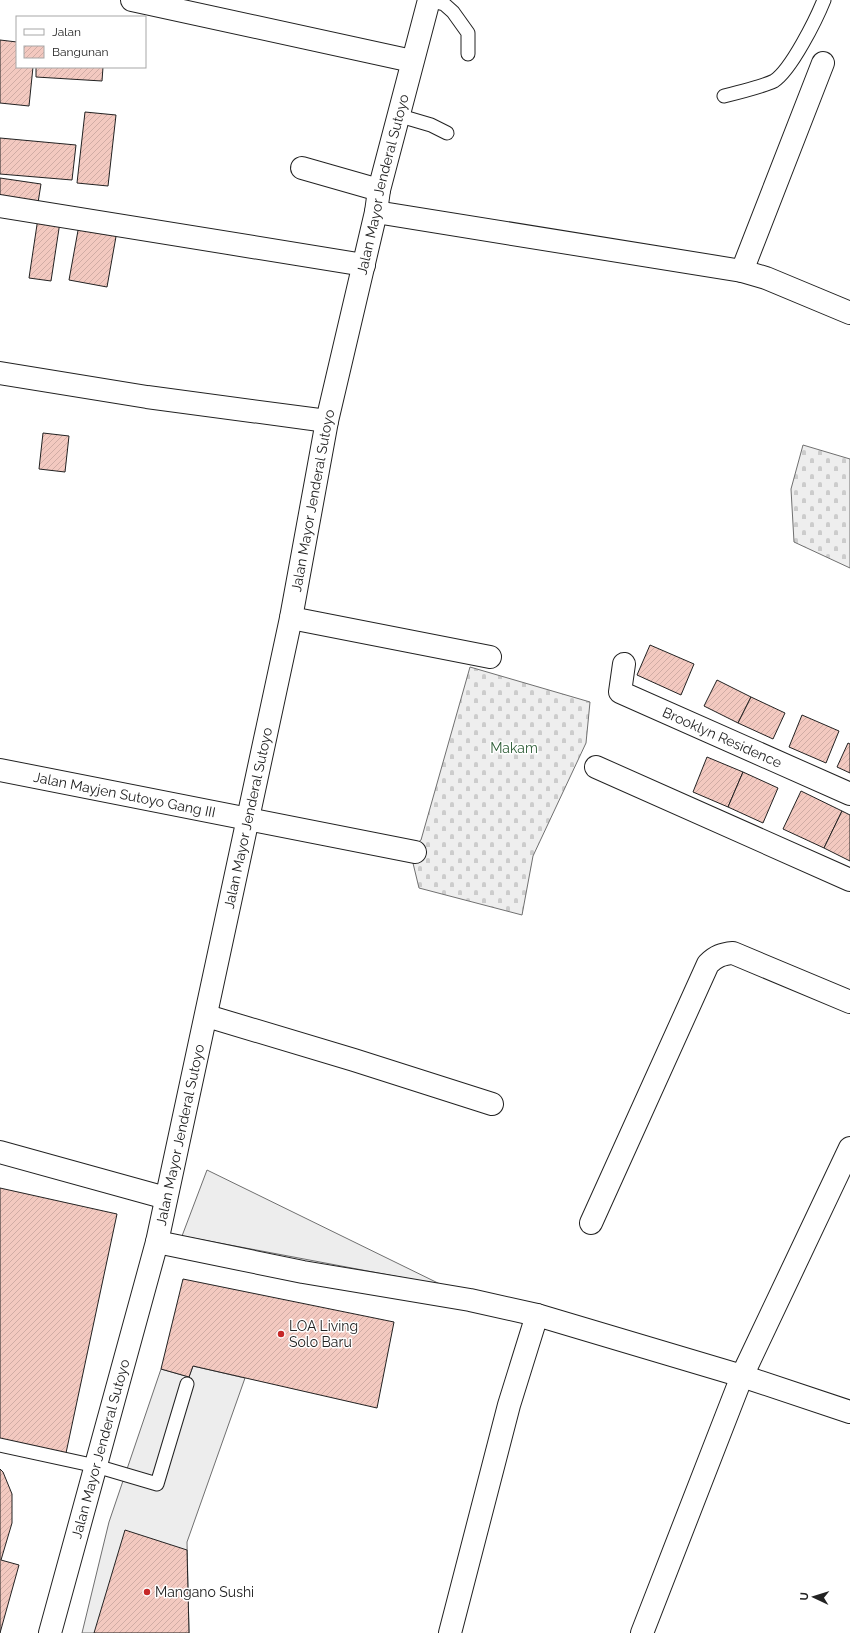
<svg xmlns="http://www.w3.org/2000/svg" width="850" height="1633" font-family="Raleway,sans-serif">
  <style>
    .cemetery { fill: url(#cemetery-stones); stroke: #6f6f6f }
    .parking { fill: #ededed; stroke: #6f6f6f }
    .building { fill: url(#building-hatch); stroke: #222 }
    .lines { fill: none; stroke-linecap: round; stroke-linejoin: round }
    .lane-casing { stroke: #222; stroke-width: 15 }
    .street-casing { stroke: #222; stroke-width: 24 }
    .lane { stroke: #fff; stroke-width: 13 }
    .street { stroke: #fff; stroke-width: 22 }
    .poi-dot { fill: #c62828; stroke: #fff; stroke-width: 1.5 }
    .labels { text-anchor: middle; stroke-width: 3; stroke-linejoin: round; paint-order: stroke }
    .street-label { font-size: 14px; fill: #222; stroke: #fff }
    .park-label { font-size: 14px; fill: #2f5e38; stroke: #fff }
    .poi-label { font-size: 14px; fill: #222; stroke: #fff; text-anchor: start }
  </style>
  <defs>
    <pattern id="cemetery-stones" width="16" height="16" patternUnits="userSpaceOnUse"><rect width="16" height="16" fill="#eee"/><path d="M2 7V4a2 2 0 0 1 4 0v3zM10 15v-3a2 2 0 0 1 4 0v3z" fill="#ccc"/></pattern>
    <pattern id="building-hatch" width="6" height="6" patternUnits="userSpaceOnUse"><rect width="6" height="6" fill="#f3c9c0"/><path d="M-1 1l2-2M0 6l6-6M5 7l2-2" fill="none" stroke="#d0aca5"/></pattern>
  </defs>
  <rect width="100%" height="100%" fill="#fff"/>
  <g class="cemetery">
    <polygon points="803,445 850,459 850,568 794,542 791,489"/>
    <polygon points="470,667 590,702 586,743 533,856 522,915 419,888 412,859 413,846 421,840"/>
  </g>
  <g class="parking">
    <polygon points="207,1170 442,1285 182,1236"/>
    <polygon points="193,1366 245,1378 187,1542 189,1633 82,1633 109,1522 161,1369 189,1377"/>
  </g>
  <g class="building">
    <polygon points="0,40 17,42 17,67 33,67 29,106 0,103"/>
    <polygon points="36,67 103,67 102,81 36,77"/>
    <polygon points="85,112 116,115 108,186 77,183"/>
    <polygon points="0,138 76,145 72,180 0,174"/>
    <polygon points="0,178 41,184 37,209 0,203"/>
    <polygon points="38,218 60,222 51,281 29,278"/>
    <polygon points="79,225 117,231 107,287 69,280"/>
    <polygon points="43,433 69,436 65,472 39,469"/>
    <polygon points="650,645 694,664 681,695 637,675"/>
    <polygon points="717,680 751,697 738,723 704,706"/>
    <polygon points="751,697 785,713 773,739 738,723"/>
    <polygon points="802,715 839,731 826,763 789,747"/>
    <polygon points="848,743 850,744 850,773 837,767"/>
    <polygon points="707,757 743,772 728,807 693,792"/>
    <polygon points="743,772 778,788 763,823 728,807"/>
    <polygon points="801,791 842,811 824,848 783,829"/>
    <polygon points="842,811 850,815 850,861 824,848"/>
    <polygon points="0,1188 117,1214 66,1453 0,1439"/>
    <polygon points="183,1279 394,1322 377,1408 193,1366 189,1377 161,1369"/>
    <polygon points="0,1469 3,1472 12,1494 12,1523 1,1560 19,1565 0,1633"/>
    <polygon points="125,1530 187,1550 189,1633 94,1633"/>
  </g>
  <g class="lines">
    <defs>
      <g id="lane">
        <polyline points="429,0 444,4 453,12 468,33 468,54"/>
        <path d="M724 96C736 93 764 86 774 81 791 70 816 20 824 0"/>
        <polyline points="397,115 431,125 447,133"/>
        <polyline points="0,1445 96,1466 157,1484 187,1384"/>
      </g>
      <g id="street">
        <polyline points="132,0 412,61"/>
        <polyline points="302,168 379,190"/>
        <polyline points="0,206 364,265"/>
        <polyline points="376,212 742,271 766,278 850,313"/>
        <polyline points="742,271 823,63"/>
        <polyline points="0,373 147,397 327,421"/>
        <polyline points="291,618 490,657"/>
        <path id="s1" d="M624 664 620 692 850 794"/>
        <polyline points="596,767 850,880"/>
        <path id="s2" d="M0 770 415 852"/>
        <polyline points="207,1016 354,1060 492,1104"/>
        <polyline points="0,1152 166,1198"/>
        <path d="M591 1223 708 964C716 956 722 954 733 953L850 1002"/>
        <polyline points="157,1242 303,1272 470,1300 537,1315 742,1376 850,1412"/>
        <path id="s3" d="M50 1633 157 1242 291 618 327 421 376 212 379 190 429 0"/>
        <polyline points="450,1633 509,1405 537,1315"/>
        <polyline points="642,1633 742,1376 850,1148"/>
      </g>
    </defs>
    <use href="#lane" class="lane-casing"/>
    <use href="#street" class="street-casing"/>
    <use href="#lane" class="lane"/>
    <use href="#street" class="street"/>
  </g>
  <g class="poi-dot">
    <circle cx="281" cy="1334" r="4"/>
    <circle cx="147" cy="1592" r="4"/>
  </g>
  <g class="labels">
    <g class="street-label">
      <text dy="5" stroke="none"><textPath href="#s3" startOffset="1487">Jalan Mayor Jenderal Sutoyo</textPath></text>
      <text dy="5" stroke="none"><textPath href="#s3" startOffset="1163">Jalan Mayor Jenderal Sutoyo</textPath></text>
      <text dy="5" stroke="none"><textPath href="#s1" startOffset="140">Brooklyn Residence</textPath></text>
      <text dy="5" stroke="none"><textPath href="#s2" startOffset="127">Jalan Mayjen Sutoyo Gang III</textPath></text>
      <text dy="5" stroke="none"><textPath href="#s3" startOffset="839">Jalan Mayor Jenderal Sutoyo</textPath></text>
      <text dy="5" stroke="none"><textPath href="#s3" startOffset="515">Jalan Mayor Jenderal Sutoyo</textPath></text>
      <text dy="5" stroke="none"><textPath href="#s3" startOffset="191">Jalan Mayor Jenderal Sutoyo</textPath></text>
    </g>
    <g class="park-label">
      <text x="514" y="753">Makam</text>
    </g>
    <g class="poi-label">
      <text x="289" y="1331">LOA Living<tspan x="289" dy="16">Solo Baru</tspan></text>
      <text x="155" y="1597">Mangano Sushi</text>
    </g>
  </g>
  <rect x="16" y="16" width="130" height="52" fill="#ffffff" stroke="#a7a7a7"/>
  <rect x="24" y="29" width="20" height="6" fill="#ffffff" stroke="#a7a7a7"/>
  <text x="52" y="36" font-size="12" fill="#222222">Jalan</text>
  <rect x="24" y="46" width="20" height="12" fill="url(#building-hatch)" stroke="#a7a7a7"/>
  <text x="52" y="56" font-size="12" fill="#222222">Bangunan</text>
  <g transform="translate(814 1597) rotate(274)" stroke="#ffffff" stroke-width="3" paint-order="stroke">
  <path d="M0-3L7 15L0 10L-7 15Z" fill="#222222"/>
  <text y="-6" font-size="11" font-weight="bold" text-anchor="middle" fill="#222222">U</text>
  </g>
</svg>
